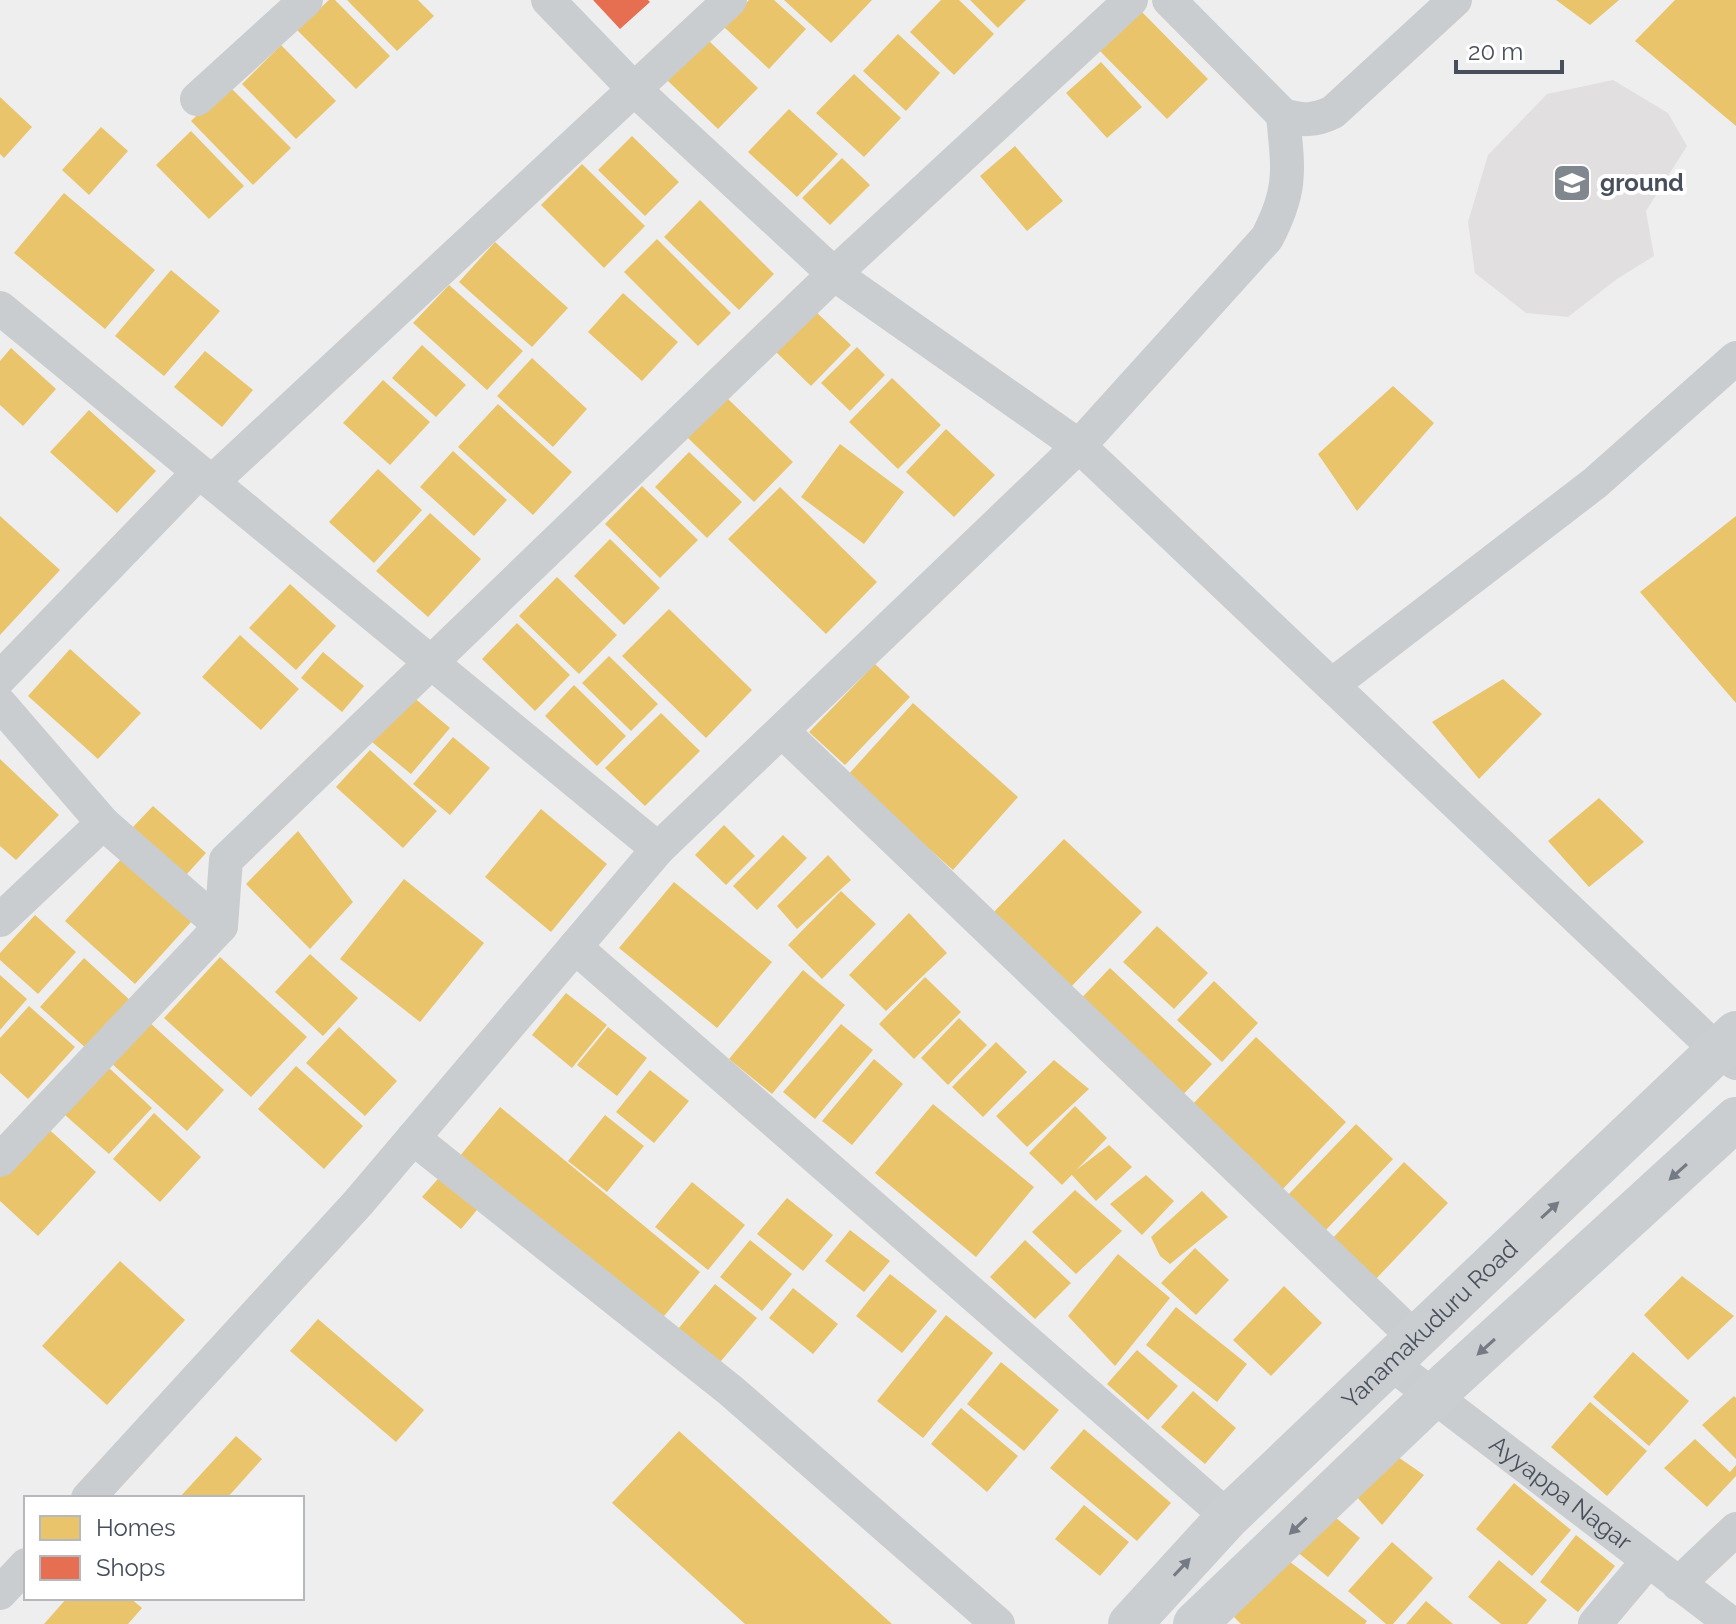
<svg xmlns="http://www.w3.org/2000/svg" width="1736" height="1624" font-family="Raleway,sans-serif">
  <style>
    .education { fill: #e1dfe0 }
    .homes { fill: #e9c46a }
    .shops { fill: #e76f51 }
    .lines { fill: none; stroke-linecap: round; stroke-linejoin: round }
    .street { stroke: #cacdcf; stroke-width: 34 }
    .secondary { stroke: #cbced1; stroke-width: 44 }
    .oneway { fill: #757b84 }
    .labels { text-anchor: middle; stroke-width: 8; stroke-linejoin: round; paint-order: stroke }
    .poi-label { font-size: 24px; font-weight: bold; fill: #464f5b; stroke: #fff; text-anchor: start }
    .street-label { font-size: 24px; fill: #464f5b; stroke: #fff }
  </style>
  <rect width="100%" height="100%" fill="#efeeee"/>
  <polygon class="education" points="1613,80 1668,113 1687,146 1646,211 1654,256 1617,279 1568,317 1526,313 1475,273 1468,222 1488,155 1547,94"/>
  <g class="homes">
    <polygon points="329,0 335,0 390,56 356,89 297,30"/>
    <polygon points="347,0 418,0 434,16 397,51"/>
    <polygon points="749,0 774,0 806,29 769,69 724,27"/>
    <polygon points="784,0 872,0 831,43"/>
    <polygon points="941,0 959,0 994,34 954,75 910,32"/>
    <polygon points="970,0 1026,0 998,28"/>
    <polygon points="1556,0 1619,0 1590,25"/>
    <polygon points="1675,0 1736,0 1736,126 1635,41"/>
    <polygon points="1140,10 1208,79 1167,119 1099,50"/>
    <polygon points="898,34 940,73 906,111 863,71"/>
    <polygon points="707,39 758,88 718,129 667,80"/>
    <polygon points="281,45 336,101 296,139 242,84"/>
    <polygon points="1101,62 1142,107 1107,138 1066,93"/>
    <polygon points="854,74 901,118 864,157 816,113"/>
    <polygon points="228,85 291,148 253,185 191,121"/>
    <polygon points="0,97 32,127 4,158 0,154"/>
    <polygon points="789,109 838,154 797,197 748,152"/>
    <polygon points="101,127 128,151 89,195 62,170"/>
    <polygon points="191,131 244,186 209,219 156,165"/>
    <polygon points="632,136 679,182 645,216 598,170"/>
    <polygon points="1015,146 1063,201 1027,231 980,176"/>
    <polygon points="842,158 870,185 830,225 802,198"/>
    <polygon points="582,164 645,226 604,268 541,205"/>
    <polygon points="64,193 155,270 105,329 14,253"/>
    <polygon points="700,200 774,274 739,310 664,237"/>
    <polygon points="657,239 731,313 698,346 624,272"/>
    <polygon points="495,242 568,308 532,347 459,282"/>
    <polygon points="171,270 220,311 164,376 115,336"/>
    <polygon points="449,285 523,351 487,390 413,323"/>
    <polygon points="623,293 678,342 642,381 588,332"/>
    <polygon points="814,310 851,345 811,386 775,351"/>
    <polygon points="422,345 466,385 436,417 392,378"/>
    <polygon points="857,347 885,375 850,411 821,383"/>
    <polygon points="11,348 56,389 23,426 0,405 0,361"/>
    <polygon points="205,351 253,390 222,427 174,387"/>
    <polygon points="532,358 587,409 553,447 497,396"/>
    <polygon points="892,378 941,425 898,469 849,422"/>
    <polygon points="383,380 430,422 390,465 343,423"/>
    <polygon points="1393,386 1434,423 1357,511 1318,454"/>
    <polygon points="726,397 793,462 754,502 687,437"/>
    <polygon points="498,404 572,472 533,515 458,447"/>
    <polygon points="89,410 156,471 117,513 50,452"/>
    <polygon points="946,429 995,475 954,517 906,472"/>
    <polygon points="840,444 904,492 864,544 801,497"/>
    <polygon points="453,451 507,500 474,536 420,487"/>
    <polygon points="689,452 742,502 707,538 655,487"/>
    <polygon points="378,469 422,510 374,563 329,522"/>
    <polygon points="642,486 698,540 660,578 605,524"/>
    <polygon points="780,487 877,582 826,634 728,539"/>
    <polygon points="430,513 481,559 428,617 376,571"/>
    <polygon points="0,516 60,570 0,635"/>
    <polygon points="1736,516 1736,703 1640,592"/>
    <polygon points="610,539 660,588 624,625 574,576"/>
    <polygon points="557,577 617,635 579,674 519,616"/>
    <polygon points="290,584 336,626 296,670 249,628"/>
    <polygon points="669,609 752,690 706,738 622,656"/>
    <polygon points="517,623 570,675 535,711 482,659"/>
    <polygon points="240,635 299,689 261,730 202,677"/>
    <polygon points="70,649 141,713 98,759 28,696"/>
    <polygon points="323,652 364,686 342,712 301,678"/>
    <polygon points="609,656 658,704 631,731 582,683"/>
    <polygon points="875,664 910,697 845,765 809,732"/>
    <polygon points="1503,679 1542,714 1479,779 1432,722"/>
    <polygon points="574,685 626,736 597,766 545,716"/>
    <polygon points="412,696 450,728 411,774 372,742"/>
    <polygon points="913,703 1018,797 953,870 847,776"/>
    <polygon points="661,713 700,751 645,806 605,768"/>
    <polygon points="453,737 490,768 450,815 413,784"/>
    <polygon points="370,750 437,811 403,848 336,787"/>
    <polygon points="0,759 59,815 16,860 0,846"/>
    <polygon points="1599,798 1644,842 1589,887 1548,841"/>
    <polygon points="153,806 206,853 186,875 133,827"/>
    <polygon points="541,809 607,864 551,932 485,877"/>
    <polygon points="724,825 755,856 726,885 695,855"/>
    <polygon points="298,831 353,902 310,949 246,884"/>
    <polygon points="783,835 807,858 757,910 733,886"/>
    <polygon points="1064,839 1142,912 1070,988 992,914"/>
    <polygon points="828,855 851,880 797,929 777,906"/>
    <polygon points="122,858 192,921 135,984 65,921"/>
    <polygon points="404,879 484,943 420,1022 340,959"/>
    <polygon points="674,882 772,962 717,1028 619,948"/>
    <polygon points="841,891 876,924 822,979 788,945"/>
    <polygon points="909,913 947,953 886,1011 849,975"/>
    <polygon points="35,915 76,952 38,994 0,960 0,953"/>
    <polygon points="1157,926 1208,973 1174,1009 1123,962"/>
    <polygon points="310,954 358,998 323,1036 275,992"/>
    <polygon points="220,957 307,1037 251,1097 164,1018"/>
    <polygon points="84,958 132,1002 88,1050 40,1007"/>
    <polygon points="1110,968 1212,1064 1177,1101 1075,1005"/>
    <polygon points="803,970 845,1005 772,1094 729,1059"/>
    <polygon points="0,975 27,999 0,1030"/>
    <polygon points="925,977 961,1012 914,1059 879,1024"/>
    <polygon points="1214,981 1258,1023 1222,1062 1177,1020"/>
    <polygon points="566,993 607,1025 572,1068 532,1035"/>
    <polygon points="29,1006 75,1047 28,1099 0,1073 0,1038"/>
    <polygon points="959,1018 987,1045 948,1085 921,1058"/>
    <polygon points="149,1022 224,1090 187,1131 111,1063"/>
    <polygon points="841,1024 873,1050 815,1119 783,1092"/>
    <polygon points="339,1027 397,1081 365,1116 306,1063"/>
    <polygon points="608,1027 647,1058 617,1096 577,1065"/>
    <polygon points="1256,1037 1346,1122 1281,1191 1191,1106"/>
    <polygon points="996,1042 1027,1072 983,1117 952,1087"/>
    <polygon points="874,1059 903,1084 852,1145 822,1121"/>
    <polygon points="1054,1060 1089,1089 1027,1147 996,1116"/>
    <polygon points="296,1066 363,1126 324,1169 258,1109"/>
    <polygon points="108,1067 152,1108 109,1154 65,1115"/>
    <polygon points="650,1070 689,1101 654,1143 616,1112"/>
    <polygon points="933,1104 1034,1187 976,1257 875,1173"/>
    <polygon points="1075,1106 1107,1138 1062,1185 1029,1153"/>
    <polygon points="500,1107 700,1272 656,1326 455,1162"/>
    <polygon points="154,1113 201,1157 160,1202 113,1159"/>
    <polygon points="605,1115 644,1146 607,1192 568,1161"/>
    <polygon points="43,1124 96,1172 38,1236 0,1201 0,1172"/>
    <polygon points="1356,1124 1393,1159 1323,1233 1286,1197"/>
    <polygon points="1109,1145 1132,1167 1096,1201 1071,1174"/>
    <polygon points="1404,1162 1448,1203 1374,1281 1331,1240"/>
    <polygon points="444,1172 482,1204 461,1229 422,1197"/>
    <polygon points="1146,1175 1174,1201 1142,1235 1110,1204"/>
    <polygon points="692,1182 745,1225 708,1270 655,1227"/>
    <polygon points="1075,1190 1122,1231 1076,1274 1032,1232"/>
    <polygon points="1202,1191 1228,1217 1170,1264 1160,1256 1151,1237"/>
    <polygon points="787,1198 833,1235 803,1271 757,1234"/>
    <polygon points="850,1230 890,1261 864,1292 825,1261"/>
    <polygon points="750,1240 792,1274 762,1311 720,1277"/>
    <polygon points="1025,1240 1071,1283 1035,1319 990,1277"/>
    <polygon points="1195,1248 1229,1280 1196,1315 1161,1283"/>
    <polygon points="1118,1254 1170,1298 1115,1366 1068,1316"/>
    <polygon points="120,1261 185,1320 107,1405 42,1346"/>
    <polygon points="890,1274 937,1311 902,1353 856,1316"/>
    <polygon points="1682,1276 1734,1316 1688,1360 1644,1315"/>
    <polygon points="715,1284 757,1318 716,1367 674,1334"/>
    <polygon points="1284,1286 1322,1323 1271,1376 1233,1340"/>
    <polygon points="793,1288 838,1324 813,1354 769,1318"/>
    <polygon points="1176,1307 1247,1364 1217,1402 1146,1345"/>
    <polygon points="946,1315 993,1353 923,1438 877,1401"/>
    <polygon points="318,1319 424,1410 396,1442 290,1351"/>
    <polygon points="1137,1350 1178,1386 1148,1420 1107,1384"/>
    <polygon points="1633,1352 1689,1401 1649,1446 1593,1397"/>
    <polygon points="1001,1362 1059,1410 1024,1451 967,1404"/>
    <polygon points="1193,1391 1236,1428 1205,1464 1161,1427"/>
    <polygon points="1734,1396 1736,1398 1736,1459 1702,1425"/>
    <polygon points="1590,1402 1647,1451 1607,1496 1551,1447"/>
    <polygon points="961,1408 1018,1456 987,1492 931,1444"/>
    <polygon points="1084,1429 1171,1503 1137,1541 1050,1468"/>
    <polygon points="679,1431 892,1624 745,1624 612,1503"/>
    <polygon points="236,1436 262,1459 227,1498 179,1498"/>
    <polygon points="1695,1439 1730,1472 1736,1465 1736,1476 1707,1507 1664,1468"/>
    <polygon points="1398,1457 1424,1475 1382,1525 1356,1496"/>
    <polygon points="1514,1483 1571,1530 1532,1576 1476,1529"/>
    <polygon points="1084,1505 1129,1542 1100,1576 1055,1539"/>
    <polygon points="1322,1506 1360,1538 1328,1577 1290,1546"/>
    <polygon points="1576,1535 1615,1566 1578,1612 1540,1582"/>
    <polygon points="1392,1542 1433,1578 1393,1624 1386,1624 1348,1591"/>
    <polygon points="1499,1560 1547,1600 1527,1624 1501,1624 1468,1597"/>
    <polygon points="1289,1561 1367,1621 1365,1624 1241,1624 1232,1615"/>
    <polygon points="67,1598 130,1598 142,1608 128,1624 44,1624"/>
    <polygon points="1426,1601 1453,1624 1406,1624"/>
  </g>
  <polygon class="shops" points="593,0 648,0 650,2 620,29"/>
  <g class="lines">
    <g class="street">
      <polyline points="548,0 634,89 834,274 1079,446 1718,1051 1736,1063"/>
      <path d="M1169 0 1283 115C1302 121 1315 121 1333 112L1455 0"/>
      <polyline points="197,99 306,0"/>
      <polyline points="0,308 658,849 358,1203 88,1498"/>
      <polyline points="212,482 730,0"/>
      <polyline points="0,678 199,472"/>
      <polyline points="1332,685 1595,483 1736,358"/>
      <polyline points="0,704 103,823 0,920"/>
      <polyline points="782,731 1415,1338"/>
      <polyline points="103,823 221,926"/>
      <path d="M658 849 1079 446 1267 238C1293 188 1288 169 1283 115"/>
      <polyline points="575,947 1228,1517"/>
      <polyline points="413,1138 730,1390 998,1624"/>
      <polyline points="0,1160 221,926 226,860 834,274 1131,0"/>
      <path id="s1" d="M1389 1362 1732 1624"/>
      <polyline points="1678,1584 1736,1529"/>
      <polyline points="0,1593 26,1565"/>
      <polyline points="1595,1624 1648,1561"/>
    </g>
    <g class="secondary">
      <path id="s2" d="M1130 1624 1228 1517 1736 1033"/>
      <polyline points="1195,1624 1433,1396 1736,1119"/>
    </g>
  </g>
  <defs><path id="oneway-solid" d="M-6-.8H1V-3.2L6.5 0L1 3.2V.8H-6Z" transform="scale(2)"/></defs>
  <g class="oneway">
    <use href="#oneway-solid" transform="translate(1678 1172) rotate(138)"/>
    <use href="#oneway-solid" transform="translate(1550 1210) rotate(-43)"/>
    <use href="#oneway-solid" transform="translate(1486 1347) rotate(138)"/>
    <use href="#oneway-solid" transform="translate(1298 1526) rotate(136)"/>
    <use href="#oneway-solid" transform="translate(1182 1567) rotate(-47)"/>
  </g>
  <defs>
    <symbol id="school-square" viewBox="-11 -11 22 22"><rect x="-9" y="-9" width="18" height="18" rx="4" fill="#81878e" stroke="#fff"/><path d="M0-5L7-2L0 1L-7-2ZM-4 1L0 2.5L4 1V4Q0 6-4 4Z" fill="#fff"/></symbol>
  </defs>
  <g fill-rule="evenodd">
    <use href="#school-square" x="1550" y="161" width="44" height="44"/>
  </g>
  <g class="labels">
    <g class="poi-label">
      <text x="1600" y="191">ground</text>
    </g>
    <g class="street-label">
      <text dy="8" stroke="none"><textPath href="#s2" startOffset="424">Yanamakuduru Road</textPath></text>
      <text dy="8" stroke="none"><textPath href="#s1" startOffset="216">Ayyappa Nagar</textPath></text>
    </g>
  </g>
  <rect x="24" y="1496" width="280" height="104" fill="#ffffff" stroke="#b5b9bd" stroke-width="2"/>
  <rect x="40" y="1516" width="40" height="24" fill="#e9c46a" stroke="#b5b9bd" stroke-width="2"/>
  <text x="96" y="1536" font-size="24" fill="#464f5b">Homes</text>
  <rect x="40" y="1556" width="40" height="24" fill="#e76f51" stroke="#b5b9bd" stroke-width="2"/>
  <text x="96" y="1576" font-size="24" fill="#464f5b">Shops</text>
  <path d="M1456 60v12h106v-12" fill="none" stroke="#464f5b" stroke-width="4"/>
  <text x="1468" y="60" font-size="24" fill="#464f5b" stroke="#ffffff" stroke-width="6" paint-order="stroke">20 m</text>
</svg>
